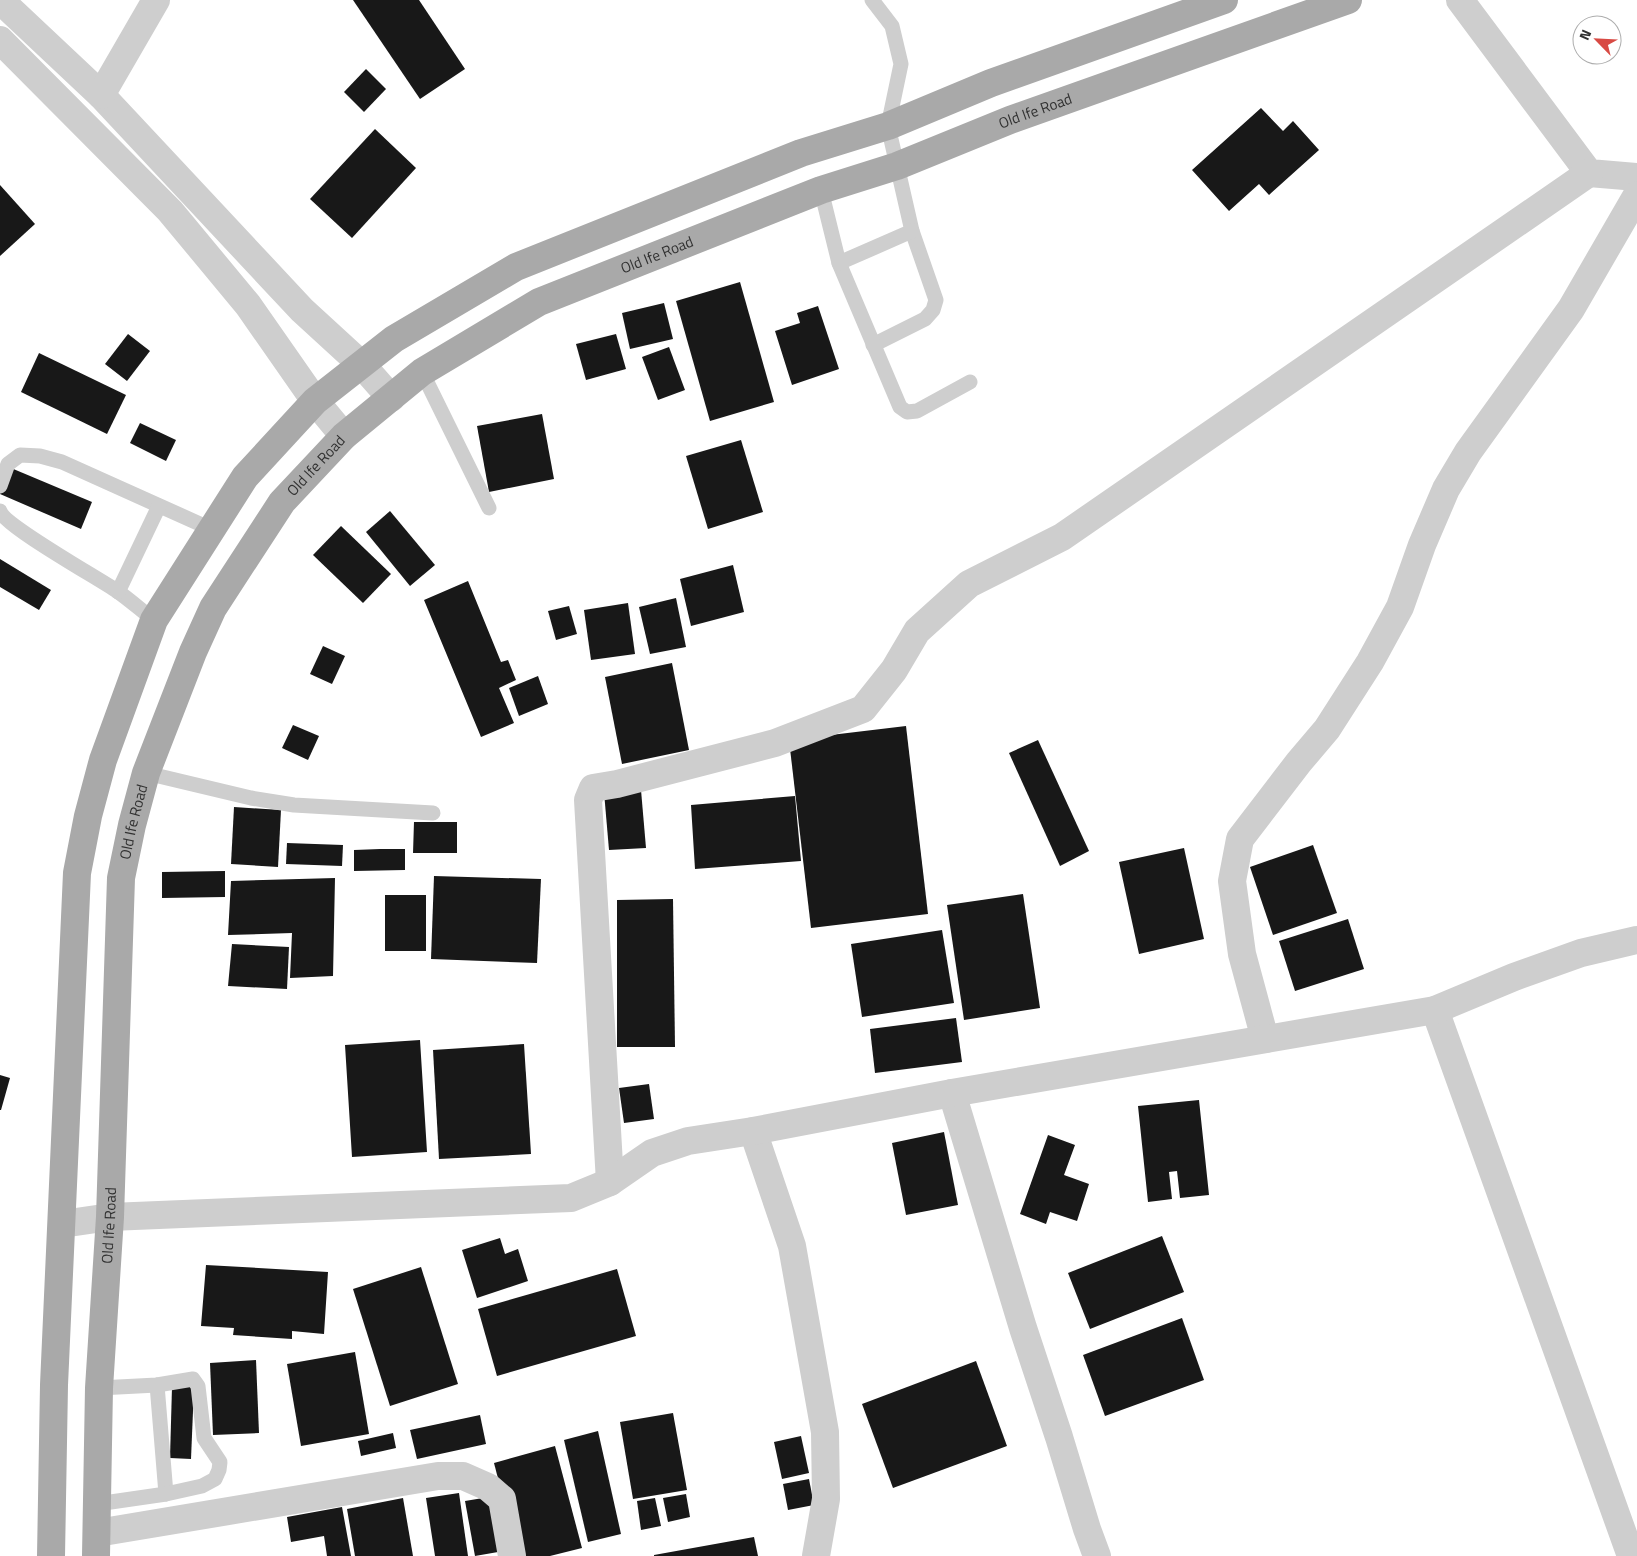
<svg xmlns="http://www.w3.org/2000/svg" width="1637" height="1556" font-family="'Titillium Web',sans-serif">
  <style>
    .building { fill: #181818 }
    .lines { fill: none; stroke-linecap: round; stroke-linejoin: round }
    .lane { stroke: #cecece; stroke-width: 15 }
    .street { stroke: #cecece; stroke-width: 28 }
    .primary { stroke: #a9a9a9; stroke-width: 28 }
    .labels { text-anchor: middle; stroke-width: 5; stroke-linejoin: round; paint-order: stroke }
    .street-label { font-size: 15px; fill: #313131; stroke: #fff }
  </style>
  <rect width="100%" height="100%" fill="#fff"/>
  <g class="building">
    <polygon points="353,0 419,0 465,69 420,99"/>
    <polygon points="366,69 386,89 364,112 344,92"/>
    <polygon points="1261,108 1283,131 1293,121 1319,150 1269,195 1259,184 1229,211 1192,170"/>
    <polygon points="375,129 416,168 352,238 310,199"/>
    <polygon points="0,185 35,224 0,256"/>
    <polygon points="740,282 774,402 710,421 676,301"/>
    <polygon points="664,303 673,339 630,349 622,313"/>
    <polygon points="818,306 839,369 792,385 775,331 800,323 797,313"/>
    <polygon points="128,334 150,351 127,381 105,364"/>
    <polygon points="616,334 626,369 586,380 576,344"/>
    <polygon points="669,347 685,390 658,400 642,357"/>
    <polygon points="39,353 126,395 107,434 21,392"/>
    <polygon points="542,414 554,479 489,492 477,426"/>
    <polygon points="140,423 176,440 166,461 130,443"/>
    <polygon points="741,440 763,512 708,529 686,456"/>
    <polygon points="11,468 92,502 81,529 0,494"/>
    <polygon points="390,511 435,565 410,586 366,532"/>
    <polygon points="341,526 391,574 363,603 313,555"/>
    <polygon points="0,559 51,590 39,610 0,587"/>
    <polygon points="733,565 744,612 691,626 680,579"/>
    <polygon points="468,581 501,662 508,660 516,680 499,688 514,723 481,737 424,600"/>
    <polygon points="676,598 686,647 650,654 639,607"/>
    <polygon points="628,603 635,654 591,660 584,610"/>
    <polygon points="569,606 577,634 556,640 548,611"/>
    <polygon points="323,646 345,656 332,684 310,674"/>
    <polygon points="672,663 689,750 622,764 605,677"/>
    <polygon points="538,676 548,704 519,716 509,688"/>
    <polygon points="293,725 319,736 308,760 282,748"/>
    <polygon points="906,726 928,914 811,928 789,740"/>
    <polygon points="1038,740 1089,851 1060,866 1009,753"/>
    <polygon points="641,790 646,848 609,850 604,792"/>
    <polygon points="795,796 801,861 695,869 691,805"/>
    <polygon points="234,807 281,810 278,867 231,864"/>
    <polygon points="414,822 457,822 457,853 413,853"/>
    <polygon points="287,843 343,845 342,866 286,864"/>
    <polygon points="1313,845 1337,913 1273,935 1250,867"/>
    <polygon points="1184,848 1204,939 1139,954 1119,862"/>
    <polygon points="380,849 405,849 405,870 354,871 354,850"/>
    <polygon points="225,871 225,897 162,898 162,872"/>
    <polygon points="434,876 541,879 537,963 431,959"/>
    <polygon points="335,878 333,976 290,978 292,933 228,935 231,881"/>
    <polygon points="1023,894 1040,1008 964,1020 947,905"/>
    <rect x="385" y="895" width="41" height="56"/>
    <polygon points="673,899 675,1047 617,1047 617,900"/>
    <polygon points="1348,919 1364,969 1295,991 1279,941"/>
    <polygon points="942,930 954,1003 862,1017 851,944"/>
    <polygon points="232,944 289,947 287,989 228,986"/>
    <polygon points="956,1018 962,1062 875,1073 870,1029"/>
    <polygon points="420,1040 427,1152 352,1157 345,1045"/>
    <polygon points="524,1044 531,1154 439,1159 433,1050"/>
    <polygon points="0,1075 10,1078 1,1110 0,1110"/>
    <polygon points="649,1084 654,1119 624,1123 619,1088"/>
    <polygon points="1199,1100 1209,1195 1180,1198 1177,1171 1169,1172 1172,1199 1148,1202 1138,1106"/>
    <polygon points="944,1132 958,1205 906,1215 892,1143"/>
    <polygon points="1048,1135 1075,1145 1064,1175 1089,1184 1077,1221 1050,1212 1046,1224 1020,1214"/>
    <polygon points="1162,1236 1184,1292 1090,1329 1068,1273"/>
    <polygon points="500,1238 505,1254 518,1249 528,1281 477,1298 462,1250"/>
    <polygon points="206,1265 328,1272 324,1334 292,1331 292,1339 233,1335 234,1328 201,1326"/>
    <polygon points="421,1267 458,1384 390,1406 353,1289"/>
    <polygon points="617,1269 636,1336 497,1376 478,1309"/>
    <polygon points="1182,1318 1204,1380 1105,1416 1083,1355"/>
    <polygon points="355,1352 369,1434 301,1446 287,1364"/>
    <polygon points="256,1360 259,1433 213,1435 210,1363"/>
    <polygon points="976,1361 1007,1446 893,1488 862,1404"/>
    <polygon points="172,1387 194,1387 191,1459 170,1458"/>
    <polygon points="673,1413 687,1490 633,1499 620,1422"/>
    <polygon points="480,1415 486,1444 417,1459 410,1430"/>
    <polygon points="598,1431 621,1534 588,1542 564,1440"/>
    <polygon points="393,1433 396,1448 361,1456 358,1441"/>
    <polygon points="801,1436 809,1473 782,1479 774,1442"/>
    <polygon points="555,1446 582,1548 550,1556 518,1556 494,1463"/>
    <polygon points="809,1479 814,1505 788,1510 783,1484"/>
    <polygon points="459,1493 468,1556 435,1556 426,1498"/>
    <polygon points="686,1494 690,1517 668,1522 663,1498"/>
    <polygon points="489,1497 498,1552 475,1556 465,1501"/>
    <polygon points="403,1498 413,1556 355,1556 347,1509"/>
    <polygon points="655,1498 661,1526 641,1530 637,1501"/>
    <polygon points="342,1507 351,1556 327,1556 324,1536 291,1542 287,1517"/>
    <polygon points="754,1537 758,1556 654,1556 654,1555"/>
  </g>
  <g class="lines">
    <g class="lane">
      <polyline points="872,0 892,26 901,64 888,126 912,231 936,300 933,310 925,319 873,345"/>
      <polyline points="821,190 839,263 900,407 907,412 917,411 970,382"/>
      <polyline points="839,263 912,231"/>
      <polyline points="422,372 489,508"/>
      <polyline points="0,486 8,464 20,455 40,456 62,462 211,529"/>
      <path d="M0 511C5 526 98 578 117 591 130 600 142 611 154 620"/>
      <polyline points="118,592 159,506"/>
      <polyline points="146,773 251,798 294,805 433,813"/>
      <polyline points="157,1385 166,1494"/>
      <polyline points="97,1504 166,1494 202,1486 215,1479 219,1470 220,1462 204,1438 198,1386 193,1379 157,1385 99,1388"/>
    </g>
    <g class="street">
      <polyline points="0,0 101,95 302,310 362,365 391,398"/>
      <polyline points="1460,0 1589,173 1637,177"/>
      <polyline points="0,40 170,211 248,305 315,401 344,436"/>
      <polyline points="101,95 156,0"/>
      <polyline points="1435,1010 1631,1556"/>
      <polyline points="1265,1039 1242,954 1232,881 1240,839 1299,762 1327,729 1370,662 1400,607 1422,545 1446,489 1468,452 1571,309 1637,195"/>
      <polyline points="952,1093 1023,1328 1059,1437 1087,1529 1097,1556"/>
      <polyline points="753,1131 792,1246 825,1432 826,1499 816,1556"/>
      <polyline points="610,1182 588,800 593,788 617,784 775,743 863,709 894,670 917,631 969,584 1062,537 1589,173"/>
      <polyline points="62,1224 110,1217 571,1198 610,1182 652,1153 688,1141 753,1131 952,1093 1435,1010 1514,977 1581,953 1637,940"/>
      <polyline points="97,1533 438,1476 463,1476 488,1487 502,1499 512,1556"/>
    </g>
    <g class="primary">
      <polyline points="51,1556 54,1385 77,873 88,816 103,760 154,620 245,477 315,401 394,339 516,267 801,153 888,126 991,83 1224,0"/>
      <path id="s1" d="M96 1556 99 1388 110 1217 121 878 132 825 146 773 193 652 213 608 282 502 344 436 422 372 539 302 821 190 897 166 1010 120 1348 0"/>
    </g>
  </g>
  <g class="labels">
    <g class="street-label">
      <text dy="5" stroke="none"><textPath href="#s1" startOffset="1951">Old Ife Road</textPath></text>
      <text dy="5" stroke="none"><textPath href="#s1" startOffset="1546">Old Ife Road</textPath></text>
      <text dy="5" stroke="none"><textPath href="#s1" startOffset="1141">Old Ife Road</textPath></text>
      <text dy="5" stroke="none"><textPath href="#s1" startOffset="736">Old Ife Road</textPath></text>
      <text dy="5" stroke="none"><textPath href="#s1" startOffset="331">Old Ife Road</textPath></text>
    </g>
  </g>
  <g transform="translate(1597 40) rotate(294)"><circle r="24" fill="#ffffff" stroke="#adadad"/>
  <path d="M0-4L9 19L0 12L-9 19Z" fill="#d84a44"/>
  <text y="-8" font-size="14" font-weight="bold" text-anchor="middle" fill="#313131">N</text>
  </g>
</svg>
